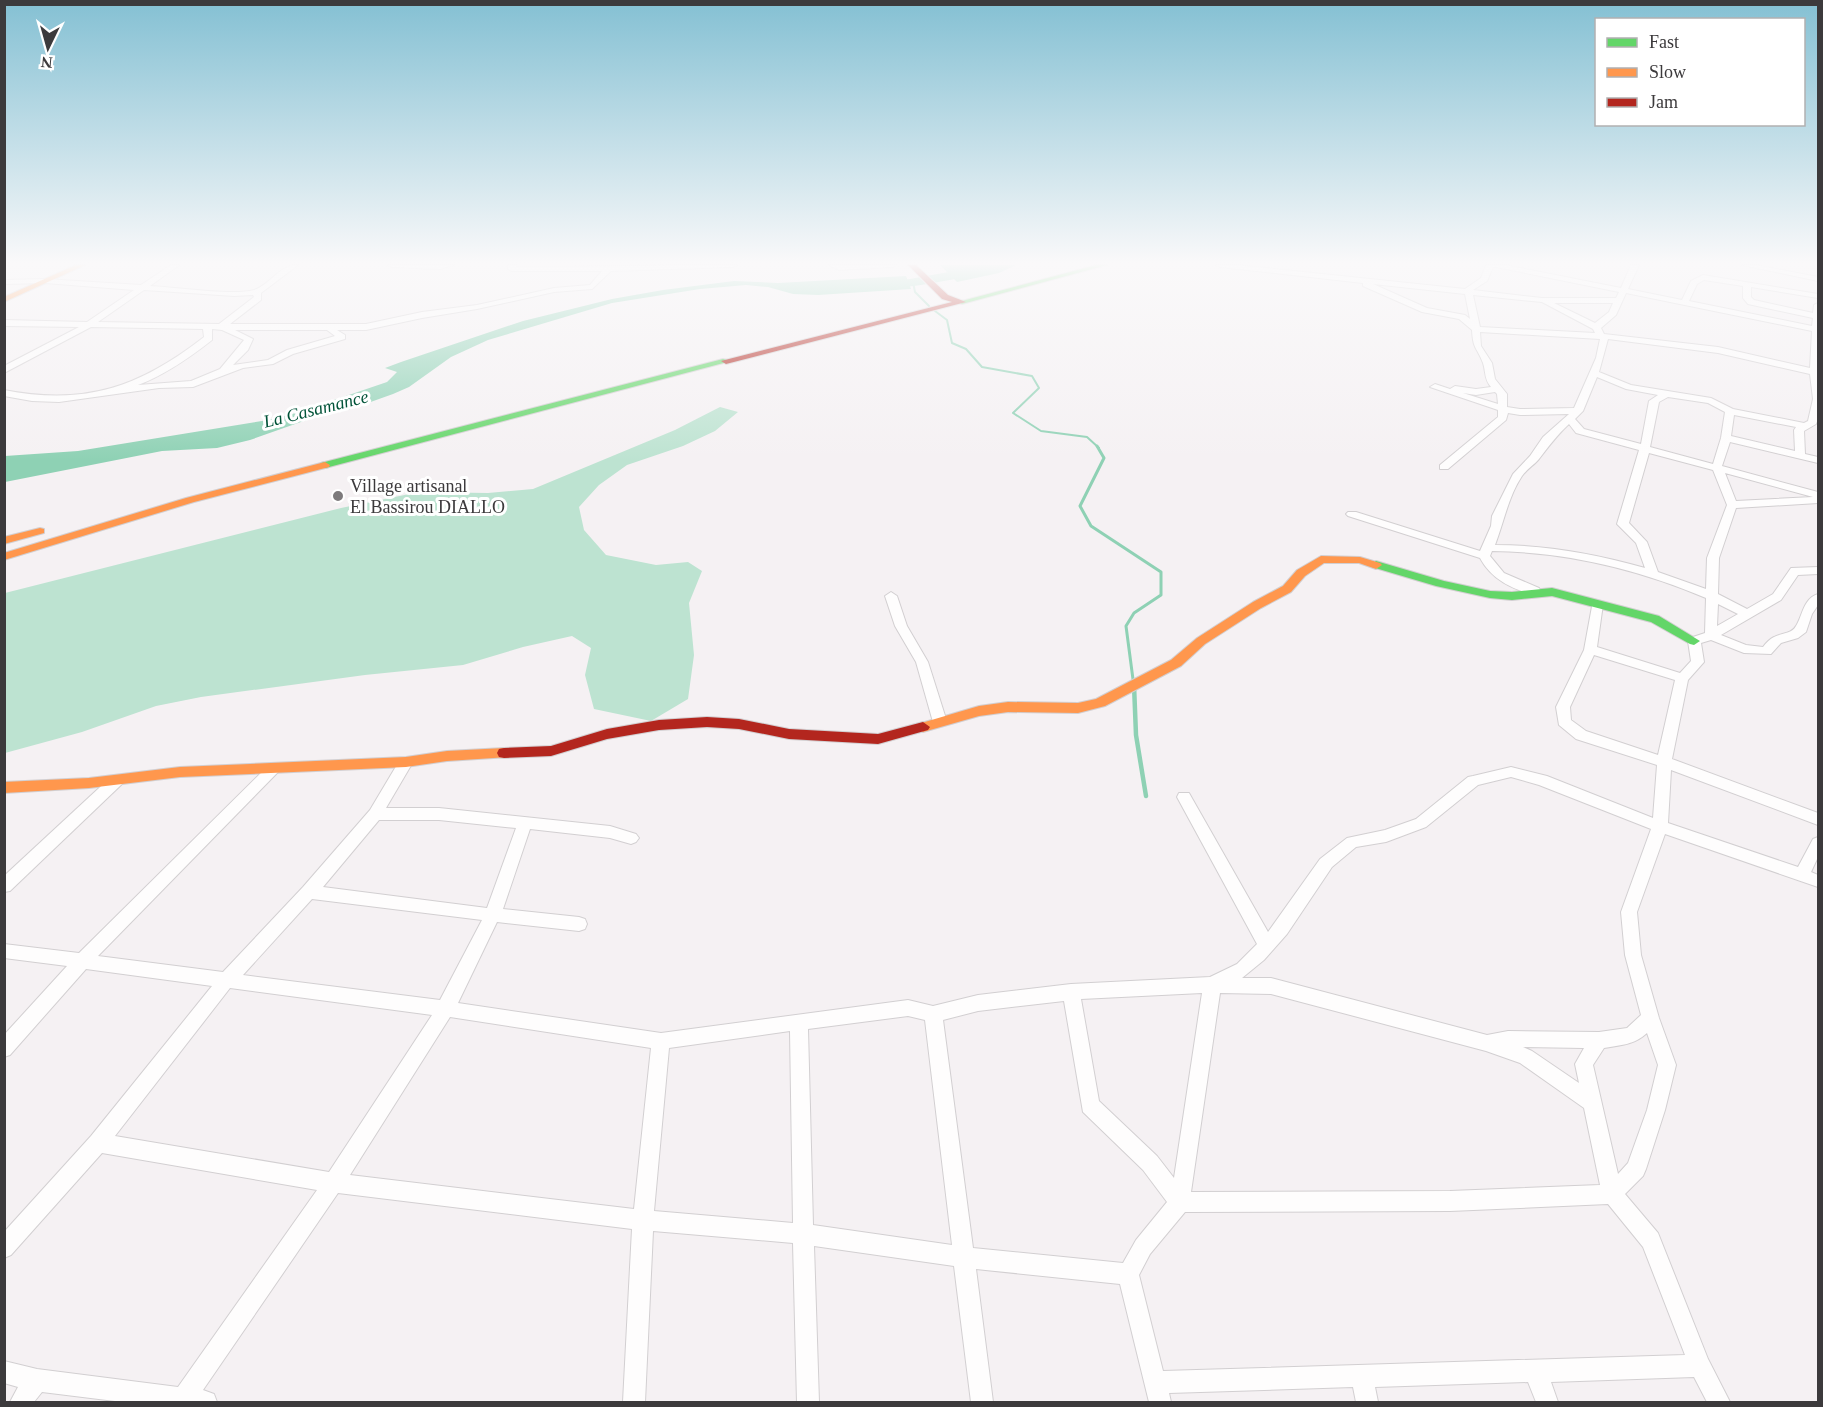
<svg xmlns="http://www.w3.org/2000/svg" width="1823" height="1407" font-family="Georgia,serif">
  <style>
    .green { fill: #bde3d1 }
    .water { fill: #8ed1b4 }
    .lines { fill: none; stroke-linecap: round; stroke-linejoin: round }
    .stream-far2 { stroke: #8ed1b4; stroke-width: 2 }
    .stream-far1 { stroke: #8ed1b4; stroke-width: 3 }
    .stream { stroke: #8ed1b4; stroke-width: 4.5 }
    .river { fill: #8ed1b4; fill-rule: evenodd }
    .street-casing { stroke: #d2cfd1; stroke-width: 2 }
    .fast-casing { stroke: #d2cfd1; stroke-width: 2 }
    .slow-casing { stroke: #d2cfd1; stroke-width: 2 }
    .jam-casing { stroke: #d2cfd1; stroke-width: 2 }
    .street { fill: #fefdfd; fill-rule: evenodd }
    .fast { fill: #63d668; fill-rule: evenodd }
    .slow { fill: #ff974d; fill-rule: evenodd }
    .jam { fill: #b3261e; fill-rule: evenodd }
    .poi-dot { fill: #7d7a7c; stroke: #fff; stroke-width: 2 }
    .labels { text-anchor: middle; stroke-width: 6; stroke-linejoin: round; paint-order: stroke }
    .far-water-label { font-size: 18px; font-style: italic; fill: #005338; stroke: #fff }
    .far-poi-label { font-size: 18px; fill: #3c3a3c; stroke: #fff; text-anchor: start }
  </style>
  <rect width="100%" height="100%" fill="#f5f1f3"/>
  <polygon class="green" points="720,407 738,412 715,431 683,446 627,465 599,485 579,507 584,530 606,555 656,565 688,562 702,571 689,603 694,655 688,699 651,721 594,709 585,675 591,648 572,636 523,647 463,665 365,675 201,697 156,706 82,732 5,753 5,593 341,508 419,492 488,493 533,489 675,430"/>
  <g class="water">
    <polygon points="940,265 1016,265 999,273 957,282"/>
    <polygon points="906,276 911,289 818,295 793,294 768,287 746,285 700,289 612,303 488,340 451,357 409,387 393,394 351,409 315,417 250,440 217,448 162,451 5,482 5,456 78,451 268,420 296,413 387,382 397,372 385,368 401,362 523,321 612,299 663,290 734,281 778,283"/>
  </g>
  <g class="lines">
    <g class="stream-far2">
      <polyline points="913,282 915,292 929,306"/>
      <polyline points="935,311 947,320 952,343 966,349 982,367 1032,376 1039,388 1013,413 1041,431 1087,437 1099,448"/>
    </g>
    <polyline class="stream-far1" points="1097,446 1104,458 1080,506 1091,526 1161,572 1161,595 1134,613 1126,626 1134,687"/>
    <polyline class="stream" points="1134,685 1136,735 1146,796"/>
    <path class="river" d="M987 265H1009L1003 269C982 273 886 296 874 285L880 281H899Z"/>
    <defs>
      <g id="street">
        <path d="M171 265H179L150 286C174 287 233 296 254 290 270 285 279 265 298 265L261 293V300L230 324H366L422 312 477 305 554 288 590 285 602 271H512L508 269V265H516V267L737 265 733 267 611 271 592 289 554 292 477 309 422 318 366 330H337L345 335V339L293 354 273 364 243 368 193 387 159 388 59 402 32 401 4 396V390C85 406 140 387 204 337L203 329 91 327 4 373V366L79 327 4 326V320L87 322 134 290 45 283 4 284V280L45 279 141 285ZM144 290 234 296 253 295 254 297 219 324 98 322ZM212 329 222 330 244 340 220 369 191 381 138 385C165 375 189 358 212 340ZM235 330H327L335 336 287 350 268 360 233 365 248 350 253 339Z"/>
        <polygon points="388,265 454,265 440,269 392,267"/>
        <polygon points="829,265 896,265 892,267 839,270"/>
        <path d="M1216 265H1237L1465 289 1481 278 1486 265H1505L1621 288 1631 265H1639L1628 289 1682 300 1691 281 1703 275 1818 294V298L1751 287V297L1754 300 1813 313 1814 305 1818 303V419L1816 424 1804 431 1805 454 1818 457V463L1730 442 1722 466 1818 492V503L1736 508 1719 558 1718 594 1747 609 1773 594 1791 568 1818 567V574L1798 575 1781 600 1721 635 1746 645 1763 647C1766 643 1770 639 1774 637 1781 633 1792 634 1796 626 1803 615 1803 599 1818 594V605L1812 614 1806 632 1798 638 1781 643 1771 654 1744 653 1711 640 1701 643 1704 662 1688 680 1672 759 1818 813V825L1671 770 1668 823 1798 867 1813 839 1818 837V857L1811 872 1818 875V887L1665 834 1637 912 1641 955 1659 1018 1676 1065 1665 1110 1646 1169 1643 1176 1625 1194 1658 1233 1708 1359 1730 1402H1707L1694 1377 1551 1382 1558 1402H1536L1528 1382 1375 1387 1378 1402H1356L1353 1387 1169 1393 1171 1402H1149L1120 1284 976 1269 993 1402H971L954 1266 814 1246 819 1402H797L793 1243 653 1231 645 1402H623L632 1229 338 1193 203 1390 214 1394 217 1402H123L42 1392 34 1402H10L18 1387 4 1383V1361L37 1369 178 1387 317 1190 102 1153 11 1255 4 1258V1232L91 1136 212 986 86 969 10 1055 4 1057V1035L67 966 4 958V944L79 953 269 765H279L281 769 98 956 223 972 303 887 370 810 401 758H411L413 762 386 808H439L610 826 636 834 639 838 636 842 631 844 610 838 530 829 503 909 579 917 585 919 587 924 585 929 579 931 497 922 458 1003 661 1033 908 1000 933 1006 978 995 1071 984 1210 977 1237 964 1257 944 1177 797 1179 793H1189L1268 932 1320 859 1347 838 1385 830 1416 819 1468 777 1473 776 1511 767 1547 776 1653 818 1657 765 1576 739 1559 725 1556 707 1584 650 1593 601 1597 600 1603 604 1597 647 1680 673 1691 661 1688 641 1690 638 1705 633 1706 598C1638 569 1567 552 1492 551L1490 556 1504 573 1539 588 1541 591 1539 594 1535 595C1512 589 1492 580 1480 558L1348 516 1346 514 1348 512H1356L1480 551 1491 526 1492 516 1513 474 1530 456 1543 437 1569 414 1520 415 1508 413 1506 420 1448 469H1440V465L1498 417V410L1430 387 1435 384 1450 389 1455 386 1476 389 1491 387C1484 379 1486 372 1483 363 1477 347 1473 350 1472 330L1459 319 1422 312 1363 286V283L1220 267ZM1493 267H1496L1619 292 1616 298H1542L1473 290 1487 281ZM1704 280 1743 286V298L1748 304 1813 318 1812 326 1689 301 1697 284ZM1373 284 1465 294 1470 319 1465 315 1427 308ZM1626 293 1812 331 1810 368 1718 347 1604 334 1601 328 1616 315ZM1473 295 1542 302 1593 329 1595 333 1480 327ZM1554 303H1613L1609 312 1595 323ZM1480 332 1600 339 1596 358 1574 408 1520 409 1507 407V394L1495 379 1492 363 1481 346ZM1608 339 1718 353 1810 374 1813 399 1808 421 1804 423 1733 409 1711 398 1631 385 1599 372ZM1597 377 1626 389 1658 395 1649 401 1641 444 1584 429 1575 419 1583 411ZM1495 392 1497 394 1498 404 1463 393 1476 395ZM1668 397 1708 403 1725 412 1721 438 1713 464 1650 447 1659 402ZM1734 415 1796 427 1794 430 1795 451 1731 436ZM1569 424 1576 433 1639 450 1617 524 1636 543 1645 568C1596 554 1546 545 1495 545 1504 522 1508 497 1522 476 1527 469 1534 465 1539 459 1549 446 1557 435 1569 424ZM1649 453 1713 470 1727 505 1707 558 1706 589 1658 572 1647 542 1629 523ZM1725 473 1813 497 1736 501ZM1718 604 1738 614 1717 626ZM1594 655 1675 680 1658 755 1586 731 1571 720 1570 707ZM1511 777 1539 785 1651 829 1621 912 1625 955 1641 1015 1627 1028 1599 1032 1508 1031 1487 1035 1271 978H1242L1264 960 1287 934 1332 867 1356 847 1386 842 1426 827 1478 785ZM379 820H439L516 828 487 908 323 887ZM312 899 482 920 440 1000 243 975ZM230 988 432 1015 329 1172 115 1136ZM1202 993 1174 1178 1157 1156 1099 1101 1081 999ZM1220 993 1271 994 1486 1051 1520 1063 1584 1108 1600 1185 1450 1191 1191 1192ZM1064 1001 1083 1112 1143 1170 1167 1202 1136 1240 1123 1263 973 1248 943 1020 978 1011ZM908 1016 925 1020 952 1245 813 1225 808 1029ZM450 1017 651 1048 634 1209 350 1175ZM790 1031 793 1223 654 1211 669 1048ZM1647 1033 1658 1065 1647 1110 1628 1163 1618 1174 1593 1065 1604 1048C1621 1045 1634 1045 1647 1033ZM1523 1047 1584 1048 1575 1064 1579 1083 1532 1051ZM1608 1204 1643 1247 1685 1355 1163 1371 1139 1275 1150 1254 1185 1212 1450 1211Z"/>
        <polygon points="1742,265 1756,265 1818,277 1818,281"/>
        <polygon points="891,592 897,596 907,626 928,662 947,722 945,725 935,725 933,722 916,662 895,626 885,596"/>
        <polygon points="117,775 122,776 124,780 122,784 10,891 4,892 4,876 112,776"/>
      </g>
      <g id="fast">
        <polygon points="1096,265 1107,265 962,304 958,302"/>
        <polygon points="723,359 731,361 329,467 325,468 320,465 321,463"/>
        <polygon points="1376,561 1444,581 1490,591 1512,592 1552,588 1659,616 1700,641 1694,645 1690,644 1651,622 1552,596 1512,600 1490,598 1436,586 1372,567 1370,565"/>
      </g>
      <g id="slow">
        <polygon points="76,265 85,265 4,302 4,297"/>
        <polygon points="325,462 330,465 329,467 194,502 4,560 4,553 186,498"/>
        <polygon points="40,528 44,529 44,533 4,544 4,537"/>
        <polygon points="1321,556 1360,557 1380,563 1382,565 1376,569 1359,563 1324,563 1305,576 1291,592 1261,608 1205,644 1181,666 1105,706 1078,713 1008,712 979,716 923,732 916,727 918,724 979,706 1008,702 1078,703 1096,699 1171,660 1197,638 1253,602 1283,586 1297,570"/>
        <polygon points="504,748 509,749 511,753 509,757 447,761 406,767 180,777 89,788 4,793 4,782 89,778 180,767 406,757 447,751"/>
      </g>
      <g id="jam">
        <polygon points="908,265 916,265 948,295 966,302 726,364 721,361 952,302 942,299"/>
        <polygon points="707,717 739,719 789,729 878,734 923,722 930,727 928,730 878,744 789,739 739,729 707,727 659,730 607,739 551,756 504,758 499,757 497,753 499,749 504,748 551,746 607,729 659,720"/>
      </g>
    </defs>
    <use href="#street" class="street-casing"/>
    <use href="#fast" class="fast-casing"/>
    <use href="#slow" class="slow-casing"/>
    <use href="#jam" class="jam-casing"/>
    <use href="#street" class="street"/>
    <use href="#fast" class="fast"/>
    <use href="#slow" class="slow"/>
    <use href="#jam" class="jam"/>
  </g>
  <linearGradient id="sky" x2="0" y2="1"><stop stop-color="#84c0d3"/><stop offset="0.57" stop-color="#faf9fa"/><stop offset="1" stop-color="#faf9fa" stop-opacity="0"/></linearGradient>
  <rect width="1823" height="461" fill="url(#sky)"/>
  <circle class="poi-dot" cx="338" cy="496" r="6"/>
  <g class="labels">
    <g class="far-water-label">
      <text transform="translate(316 409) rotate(-14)" y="6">La Casamance</text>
    </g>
    <g class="far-poi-label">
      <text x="350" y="492">Village artisanal<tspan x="350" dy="21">El Bassirou DIALLO</tspan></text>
    </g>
  </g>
  <rect width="1823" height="1407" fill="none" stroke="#3c3a3c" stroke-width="12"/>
  <rect x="1595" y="18" width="210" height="108" fill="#ffffff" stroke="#b1b0b1" stroke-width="1.5"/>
  <rect x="1607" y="38" width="30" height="9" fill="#63d668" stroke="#b1b0b1" stroke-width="1.5"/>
  <text x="1649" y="48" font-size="18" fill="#3c3a3c">Fast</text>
  <rect x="1607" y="68" width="30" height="9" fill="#ff974d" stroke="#b1b0b1" stroke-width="1.5"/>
  <text x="1649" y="78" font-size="18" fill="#3c3a3c">Slow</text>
  <rect x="1607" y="98" width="30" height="9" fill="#b3261e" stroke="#b1b0b1" stroke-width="1.5"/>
  <text x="1649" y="108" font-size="18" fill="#3c3a3c">Jam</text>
  <g transform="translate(48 48) rotate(185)" stroke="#ffffff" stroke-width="4.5" paint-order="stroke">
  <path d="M0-4.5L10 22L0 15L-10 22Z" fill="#3c3a3c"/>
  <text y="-9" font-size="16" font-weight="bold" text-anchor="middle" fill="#3c3a3c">N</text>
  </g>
</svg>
